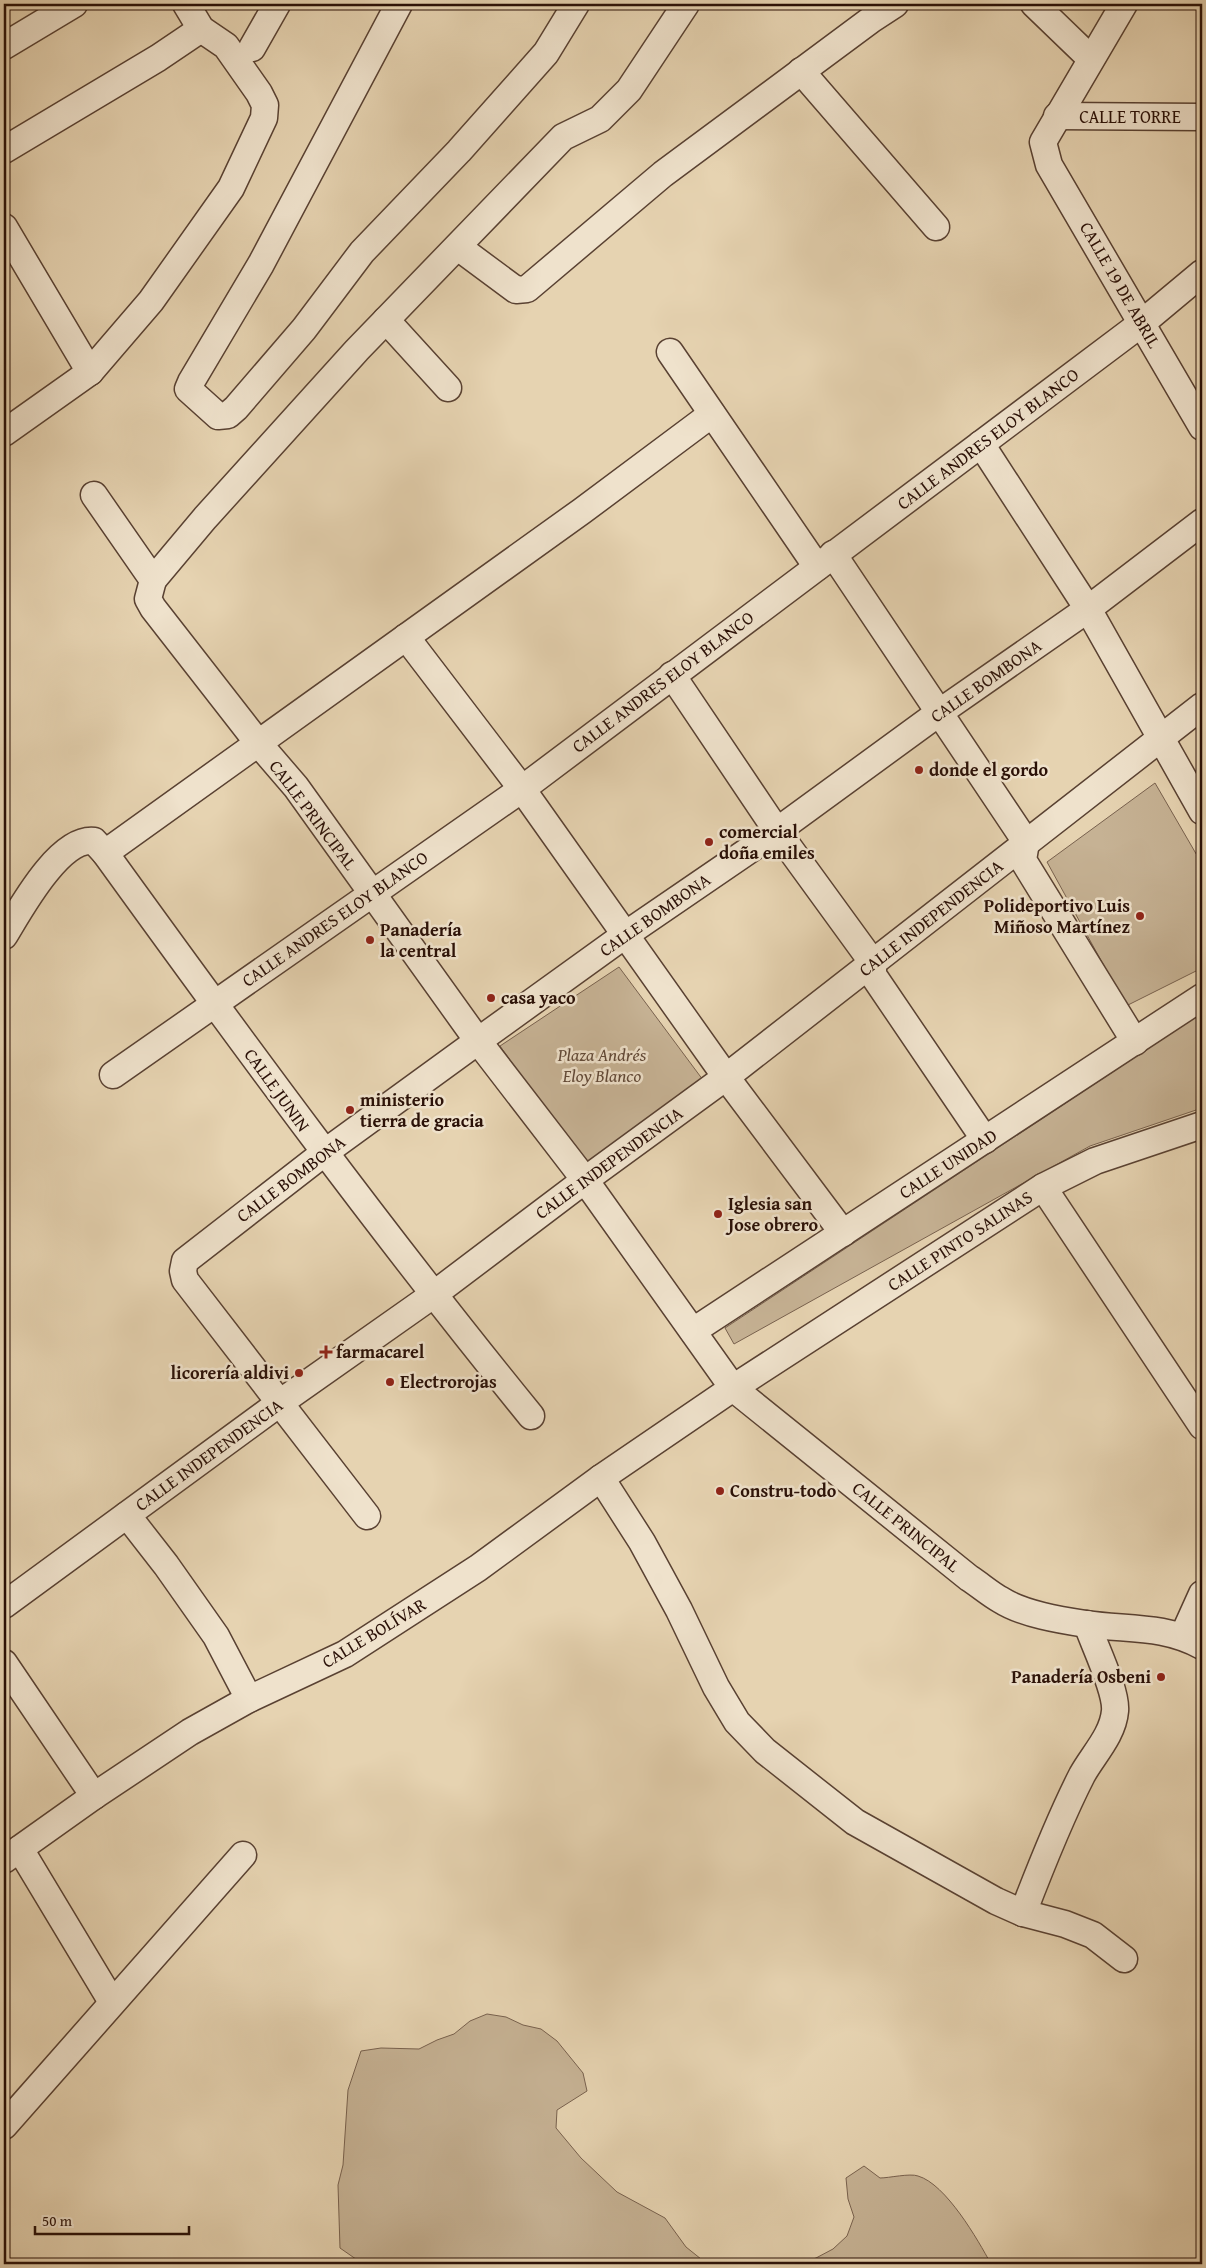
<svg xmlns="http://www.w3.org/2000/svg" width="1206" height="2268" font-family="'Gentium Book Plus',serif">
  <style>
    .green { fill: #c6b294; stroke: #78614e }
    .lines { fill: none; stroke-linecap: round; stroke-linejoin: round }
    .minor-casing { stroke: #594132; stroke-width: 29 }
    .minor { stroke: #efe2cc; stroke-width: 26 }
    .poi-dot { fill: #8f2418; stroke: #efe2cc; stroke-width: 2 }
    .labels { text-anchor: middle; stroke-width: 5; stroke-linejoin: round; paint-order: stroke }
    .street-label { font-size: 18px; fill: #2a1007; stroke: #efe2cc }
    .poi-label { font-size: 18px; font-weight: bold; fill: #2a1007; stroke: #efe2cc; text-anchor: start }
    .park-label { font-size: 18px; font-style: italic; fill: #614938; stroke: #efe2cc }
  </style>
  <rect width="100%" height="100%" fill="#e6d3b1"/>
  <filter id="stains"><feTurbulence type="fractalNoise" baseFrequency=".004" numOctaves="4"/><feColorMatrix values="0 0 0 0 .2 0 0 0 0 .09 0 0 0 0 .02 0 0 0 .5 -.17"/></filter>
  <radialGradient id="worn" r=".72"><stop offset=".6" stop-color="#630" stop-opacity="0"/><stop offset="1" stop-color="#630" stop-opacity=".3"/></radialGradient>
  <g class="green">
    <polygon points="1155,783 1202,864 1202,968 1126,1006 1047,862"/>
    <polygon points="619,967 703,1080 586,1168 500,1046"/>
    <polygon points="1202,1013 1202,1108 1090,1146 734,1344 725,1328"/>
    <polygon points="487,2014 506,2017 523,2025 541,2029 557,2041 583,2073 587,2091 557,2110 556,2128 581,2158 617,2192 665,2218 686,2247 701,2259 703,2264 363,2264 340,2248 338,2185 343,2165 348,2090 361,2051 381,2048 419,2049 437,2040 454,2034 470,2021"/>
    <path d="M864 2166 880 2178C889 2178 910 2173 918 2176 946 2184 978 2240 991 2264H797L816 2258 833 2249 847 2236 854 2217 848 2199 846 2178Z"/>
  </g>
  <g class="lines">
    <defs>
      <g id="minor">
        <polyline points="399,4 261,264 191,382 188,389 218,416 228,415 236,408 304,329 362,252 459,151 546,53 576,4"/>
        <polyline points="1034,4 1090,58"/>
        <polyline points="1124,4 1043,142 1049,165 1202,427"/>
        <polyline points="4,46 74,4"/>
        <polyline points="252,48 277,4"/>
        <polyline points="801,71 936,227"/>
        <polyline points="1057,116 1202,117"/>
        <polyline points="4,150 158,58 201,29"/>
        <polyline points="4,227 90,372"/>
        <polyline points="458,247 516,290 527,289 663,174 872,19 895,4"/>
        <polyline points="386,320 448,388"/>
        <polyline points="670,352 817,567"/>
        <polyline points="4,433 90,372 151,301 231,188 264,118 265,105 259,93 226,46 201,29 186,4"/>
        <polyline points="981,444 1088,609 1202,811"/>
        <path d="M94 495 153 580 148 599 153 608 259 744 296 787 478 1041 585 1180 733 1388 969 1578C980 1585 990 1594 1001 1600 1023 1614 1060 1620 1086 1624 1128 1630 1163 1625 1202 1646"/>
        <polyline points="833,554 1026,842 1023,860 1135,1042"/>
        <polyline points="153,580 205,518 357,350 563,137 600,119 629,90 686,4"/>
        <polyline points="406,637 522,789 726,1077 843,1233"/>
        <polyline points="672,675 777,831 873,963 873,975 985,1140"/>
        <polyline points="105,853 582,511 712,414"/>
        <path d="M4 936C20 910 59 837 94 841L105 853C243 1044 382 1233 531 1416"/>
        <polyline points="113,1075 522,789 1142,323 1202,273"/>
        <polyline points="1043,1187 1202,1426"/>
        <polyline points="693,1331 1202,997"/>
        <polyline points="601,1478 642,1542 679,1610 716,1687 737,1722 765,1751 855,1822 996,1901 1023,1913 1065,1924 1093,1935 1124,1959"/>
        <polyline points="127,1515 166,1565 216,1636 249,1699"/>
        <polyline points="367,1516 185,1280 183,1271 185,1261 324,1153 478,1041 625,935 777,831 940,712 1088,609 1202,522"/>
        <polyline points="4,1605 281,1402 433,1295 585,1180 726,1077 1202,706"/>
        <polyline points="1183,1636 1202,1594"/>
        <polyline points="4,1663 94,1796"/>
        <polyline points="20,1849 112,2002"/>
        <polyline points="4,1860 94,1796 190,1732 249,1699 345,1654 478,1568 601,1478 733,1388 1043,1187 1095,1161 1202,1125"/>
        <path d="M1023 1913C1041 1866 1059 1820 1082 1775 1093 1755 1113 1735 1115 1711 1117 1691 1094 1645 1087 1624"/>
        <polyline points="4,2126 243,1855"/>
      </g>
    </defs>
    <use href="#minor" class="minor-casing"/>
    <use href="#minor" class="minor"/>
  </g>
  <g class="poi-dot">
    <circle cx="919" cy="770" r="5"/>
    <circle cx="709" cy="842" r="5"/>
    <circle cx="1140" cy="916" r="5"/>
    <circle cx="370" cy="940" r="5"/>
    <circle cx="491" cy="998" r="5"/>
    <circle cx="350" cy="1110" r="5"/>
    <circle cx="718" cy="1214" r="5"/>
    <path d="M323.5 1344.5h5v5h5v5h-5v5h-5v-5h-5v-5h5z"/>
    <circle cx="299" cy="1373" r="5"/>
    <circle cx="390" cy="1382" r="5"/>
    <circle cx="720" cy="1491" r="5"/>
    <circle cx="1161" cy="1677" r="5"/>
  </g>
  <g class="labels">
    <g class="street-label">
      <text x="1130" y="123">CALLE TORRE</text>
      <text transform="translate(1120 285) rotate(60)" y="6">CALLE 19 DE ABRIL</text>
      <text transform="translate(988 439) rotate(-37)" y="6">CALLE ANDRES ELOY BLANCO</text>
      <text transform="translate(986 681) rotate(-35)" y="6">CALLE BOMBONA</text>
      <text transform="translate(663 682) rotate(-37)" y="6">CALLE ANDRES ELOY BLANCO</text>
      <text transform="translate(313 815) rotate(53)" y="6">CALLE PRINCIPAL</text>
      <text transform="translate(655 915) rotate(-35)" y="6">CALLE BOMBONA</text>
      <text transform="translate(931 918) rotate(-38)" y="6">CALLE INDEPENDENCIA</text>
      <text transform="translate(335 919) rotate(-35)" y="6">CALLE ANDRES ELOY BLANCO</text>
      <text transform="translate(277 1090) rotate(54)" y="6">CALLE JUNIN</text>
      <text transform="translate(609 1163) rotate(-36)" y="6">CALLE INDEPENDENCIA</text>
      <text transform="translate(948 1164) rotate(-33)" y="6">CALLE UNIDAD</text>
      <text transform="translate(291 1179) rotate(-37)" y="6">CALLE BOMBONA</text>
      <text transform="translate(960 1241) rotate(-33)" y="6">CALLE PINTO SALINAS</text>
      <text transform="translate(209 1455) rotate(-36)" y="6">CALLE INDEPENDENCIA</text>
      <text transform="translate(906 1527) rotate(39)" y="6">CALLE PRINCIPAL</text>
      <text transform="translate(374 1633) rotate(-31)" y="6">CALLE BOLÍVAR</text>
    </g>
    <g class="poi-label">
      <text x="929" y="776">donde el gordo</text>
      <text x="719" y="838">comercial<tspan x="719" dy="21">doña emiles</tspan></text>
      <text x="1130" y="912" text-anchor="end">Polideportivo Luis<tspan x="1130" dy="21">Miñoso Martínez</tspan></text>
      <text x="380" y="936">Panadería<tspan x="380" dy="21">la central</tspan></text>
      <text x="501" y="1004">casa yaco</text>
      <text x="360" y="1106">ministerio<tspan x="360" dy="21">tierra de gracia</tspan></text>
      <text x="728" y="1210">Iglesia san<tspan x="728" dy="21">Jose obrero</tspan></text>
      <text x="336" y="1358">farmacarel</text>
      <text x="289" y="1379" text-anchor="end">licorería aldivi</text>
      <text x="400" y="1388">Electrorojas</text>
      <text x="730" y="1497">Constru-todo</text>
      <text x="1151" y="1683" text-anchor="end">Panadería Osbeni</text>
    </g>
    <g class="park-label">
      <text x="602" y="1061">Plaza Andrés<tspan x="602" dy="21">Eloy Blanco</tspan></text>
    </g>
  </g>
  <rect width="1206" height="2268" fill="none" stroke="#e6d3b1" stroke-width="20"/>
  <rect x="5" y="5" width="1196" height="2258" fill="none" stroke="#2a1007" stroke-width="2.5"/>
  <rect x="10" y="10" width="1186" height="2248" fill="none" stroke="#2a1007"/>
  <path d="M35 2226v8h154v-8" fill="none" stroke="#2a1007" stroke-width="2.5"/>
  <text x="42" y="2226" font-size="15" fill="#2a1007" stroke="#efe2cc" stroke-width="4" paint-order="stroke">50 m</text>
  <rect width="100%" height="100%" filter="url(#stains)"/>
  <rect width="100%" height="100%" fill="url(#worn)"/>
</svg>
